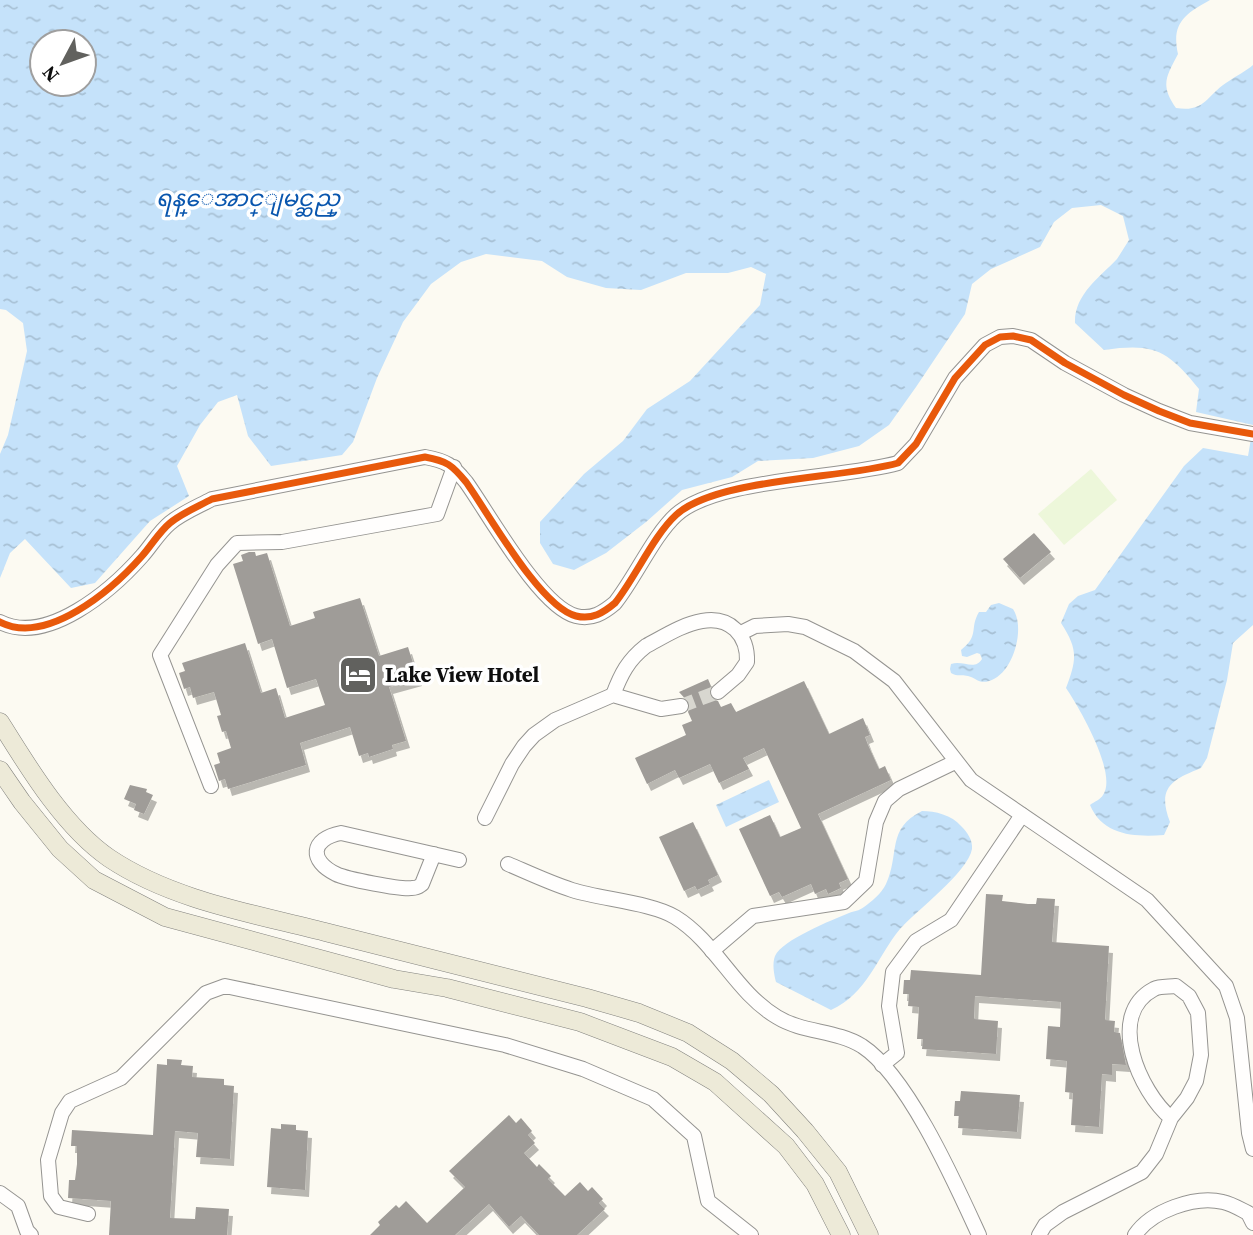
<svg xmlns="http://www.w3.org/2000/svg" width="1253" height="1235" font-family="'Source Serif 4','Noto Sans Myanmar',serif">
  <style>
    .pitch { fill: #edf7da }
    .water { fill: url(#water-ripples); fill-rule: evenodd }
    .building { fill: #9f9c98; filter: url(#shadow) }
    .lines { fill: none; stroke-linecap: round; stroke-linejoin: round }
    .minor-tunnel { stroke: #d8d7d0; stroke-width: 14; stroke-dasharray: 14 7; stroke-linecap: butt }
    .minor-casing { stroke: #959491; stroke-width: 16 }
    .major-casing { stroke: #82827e; stroke-width: 19 }
    .minor { stroke: #fffefd; stroke-width: 14 }
    .major { stroke: #edead8; stroke-width: 18 }
    .cycleway-casing { stroke: #fff; stroke-width: 11 }
    .cycleway { stroke: #e8590c; stroke-width: 7 }
    .labels { text-anchor: middle; stroke-width: 7; stroke-linejoin: round; paint-order: stroke }
    .poi-label { font-size: 21px; font-weight: bold; fill: #0e0e0e; stroke: #fff; text-anchor: start }
    .water-label { font-size: 23px; font-style: italic; fill: #0956ae; stroke: #fff }
  </style>
  <defs>
    <pattern id="water-ripples" width="26" height="14" patternUnits="userSpaceOnUse" patternTransform="scale(1.75)"><rect width="26" height="14" fill="#c5e2fa"/><path d="M2 4q2-2 4 0t4 0M15 11q2-2 4 0t4 0" fill="none" stroke="#a8c1d5"/></pattern>
    <filter id="shadow"><feDropShadow dx="4" dy="7" stdDeviation="0" flood-color="#0004"/></filter>
  </defs>
  <rect width="100%" height="100%" fill="#fcfaf2"/>
  <polygon class="pitch" points="1091,469 1117,500 1064,545 1038,514"/>
  <g class="water">
    <path d="M0 0H1210C1185 14 1171 23 1178 54 1166 77 1160 85 1176 108 1206 113 1207 94 1229 81 1237 75 1245 72 1253 65V425L1196 412 1199 389C1167 350 1155 343 1104 350L1075 323C1074 295 1099 278 1117 259 1121 253 1125 246 1129 240L1123 216 1101 205 1072 208 1054 222 1040 247 991 269 972 284 965 314 916 387 889 425 859 446 813 458 758 461 732 477 682 490 646 522 606 553 574 570 553 564 540 543V522L584 474 623 441 647 409 690 381 760 305 766 274 751 267 728 273H686L641 290 606 288 567 277 542 261 486 254 461 262 431 284 403 322 377 378 353 442 342 455 271 466 248 436 237 395 218 402 200 425 177 466 189 496 150 521 95 583 71 588 25 539 10 553 0 578V454L8 435 27 351 23 323 6 310 0 309ZM42 42H84V84H42Z"/>
    <path d="M1253 427V625L1233 643 1227 680 1207 758 1201 768C1171 780 1157 788 1170 822L1164 835C1135 837 1103 836 1090 805 1094 802 1101 799 1103 795 1118 774 1079 707 1066 688 1077 659 1078 649 1061 623L1069 604 1078 596 1095 590 1184 466 1203 448 1248 456Z"/>
    <path d="M999 603 1013 609C1026 628 1013 675 989 681 979 684 976 678 968 676 961 674 958 677 951 673L950 669 951 664C963 660 975 671 982 659L980 654 977 653 967 657 962 656 961 650C980 635 969 629 979 612H986L991 605Z"/>
    <polygon points="769,780 779,802 726,827 716,805"/>
    <path d="M922 811C935 811 952 815 961 826 967 832 973 840 972 849 968 872 917 910 900 929 877 957 867 994 831 1010L776 982C774 974 772 964 775 956 782 940 832 920 849 913 854 911 859 911 864 907 871 902 882 893 886 884 900 854 886 829 922 811Z"/>
  </g>
  <g class="building">
    <polygon points="1034,533 1051,552 1020,578 1003,559"/>
    <polygon points="249,552 255,552 256,556 267,553 290,626 315,618 313,612 360,598 379,656 408,647 418,679 389,687 406,741 392,745 393,749 369,757 368,753 359,756 350,727 300,743 306,765 228,789 225,779 219,781 214,765 220,763 217,753 231,748 226,731 222,732 217,716 221,715 214,692 193,698 190,687 184,689 179,673 185,671 182,663 245,643 261,693 276,688 285,718 325,705 316,679 287,688 272,639 258,644 233,564 243,561 241,555"/>
    <polygon points="708,679 711,686 709,693 710,698 718,701 721,707 731,703 736,712 804,681 829,734 863,718 870,735 865,737 868,745 879,769 885,766 891,780 818,814 848,879 839,883 841,888 828,894 826,889 815,894 811,884 782,897 779,892 770,896 739,829 770,815 780,837 801,828 764,748 743,758 749,769 719,783 710,764 679,778 675,770 647,784 635,758 686,735 682,725 692,721 688,712 690,704 679,692"/>
    <polygon points="130,785 147,789 146,792 153,795 144,814 134,810 136,804 124,799"/>
    <polygon points="693,822 718,875 708,880 710,884 697,890 695,886 684,891 659,837"/>
    <polygon points="986,894 1003,895 1002,901 1028,904 1036,904 1037,898 1055,899 1052,942 1109,946 1105,1020 1115,1021 1114,1032 1120,1033 1126,1065 1112,1064 1112,1075 1102,1074 1099,1127 1071,1125 1073,1093 1065,1092 1067,1061 1046,1059 1048,1026 1060,1027 1061,1002 975,996 974,1019 998,1021 996,1054 922,1049 923,1039 917,1039 919,1007 908,1006 909,994 903,994 904,980 910,980 911,970 981,975"/>
    <polygon points="167,1059 182,1060 181,1065 193,1066 192,1077 224,1079 224,1085 234,1086 230,1159 196,1157 198,1133 175,1131 170,1218 195,1219 196,1207 229,1209 227,1235 109,1235 111,1201 68,1198 69,1180 75,1180 77,1164 77,1146 71,1146 72,1130 153,1135 157,1064 167,1065"/>
    <polygon points="961,1091 1020,1095 1017,1132 958,1128 959,1116 954,1116 955,1101 960,1101"/>
    <polygon points="509,1115 516,1123 521,1118 532,1131 528,1135 535,1143 524,1153 537,1167 539,1164 551,1176 548,1179 565,1196 580,1182 588,1191 592,1187 603,1199 599,1203 605,1209 577,1235 539,1235 521,1216 509,1227 489,1204 455,1235 370,1235 380,1225 378,1222 396,1205 399,1208 406,1201 427,1223 465,1187 449,1171"/>
    <polygon points="281,1124 296,1125 296,1130 308,1131 305,1190 267,1187 271,1128 281,1129"/>
  </g>
  <g class="lines">
    <polyline class="minor-tunnel" points="681,706 718,692"/>
    <defs>
      <g id="minor">
        <path d="M0 622C47 646 112 590 142 556 151 546 159 532 170 523 182 513 197 507 212 499L425 457C447 461 452 465 466 482 489 514 540 607 576 616 592 620 603 613 615 603 635 578 654 535 676 515 716 478 842 479 898 463L916 444 955 378 985 345 1000 337 1013 336 1031 340 1065 363 1124 395 1159 411 1190 423 1253 434"/>
        <polyline points="741,633 755,626 788,624 805,627 854,651 894,681 971,780 1147,900 1226,986 1237,1018 1249,1133 1253,1149"/>
        <path d="M613 695C621 674 628 660 646 646 663 637 683 624 702 621 730 616 748 635 747 662L738 675 718 692"/>
        <polyline points="211,786 160,655 217,565 237,543 282,542 437,514 454,467"/>
        <polyline points="485,818 512,764 524,746 534,735 555,720 613,695 661,709 681,706"/>
        <path d="M434 854 422 884C418 887 418 888 412 888 402 890 346 879 336 874 309 861 310 839 341 833L459 860"/>
        <path d="M508 864C529 873 550 883 572 890 600 899 653 903 675 917 716 942 735 992 777 1017 803 1033 836 1030 862 1046 908 1076 956 1185 979 1235"/>
        <polyline points="712,951 753,916 844,902 866,881 876,822 885,801 899,789 955,762"/>
        <polyline points="882,1065 897,1053 889,1006 893,972 916,941 951,920 1022,815"/>
        <polyline points="0,1193 18,1206 27,1231 31,1235"/>
        <polyline points="88,1214 59,1207 51,1196 48,1160 62,1113 70,1101 121,1078 206,993 225,986 505,1045 583,1069 653,1099 694,1136 708,1201 751,1235"/>
        <path d="M1039 1235 1045 1225 1063 1212 1142 1172 1156 1154 1171 1118 1187 1098 1196 1081 1201 1055 1198 1013 1189 996 1176 986C1169 987 1160 986 1154 989 1105 1015 1140 1092 1171 1118"/>
        <path d="M1135 1235C1151 1211 1195 1195 1223 1202 1232 1204 1240 1209 1248 1213L1253 1223"/>
      </g>
      <g id="major">
        <path d="M0 722C28 767 64 827 109 858 173 901 256 914 329 933 415 954 501 976 587 998L639 1013 688 1033 732 1061 771 1094 805 1131 838 1172 869 1235"/>
        <polyline points="0,770 22,802 60,849 94,880 165,917 394,979 447,988 580,1022 672,1057 715,1082 786,1146 815,1184 841,1235"/>
      </g>
    </defs>
    <use href="#minor" class="minor-casing"/>
    <use href="#major" class="major-casing"/>
    <use href="#minor" class="minor"/>
    <use href="#major" class="major"/>
    <defs>
      <path id="cycleway" d="M0 622C47 646 112 590 142 556 151 546 159 532 170 523 182 513 197 507 212 499L425 457C447 461 452 465 466 482 489 514 540 607 576 616 592 620 603 613 615 603 635 578 654 535 676 515 716 478 842 479 898 463L916 444 955 378 985 345 1000 337 1013 336 1031 340 1065 363 1124 395 1159 411 1190 423 1253 434"/>
    </defs>
    <use href="#cycleway" class="cycleway-casing"/>
    <use href="#cycleway" class="cycleway"/>
  </g>
  <defs>
    <symbol id="hotel-square" viewBox="-11 -11 22 22"><rect x="-9" y="-9" width="18" height="18" rx="4" fill="#61615e" stroke="#fff"/><path d="M-6-4.5h1.5V1H6V5H4.5V3h-9V5H-6ZM-4 0a1.8 1.8 0 1 1 3.6 0ZM.5 0V-2.5h3Q6-2.5 6 0Z" fill="#fff"/></symbol>
  </defs>
  <g fill-rule="evenodd">
    <use href="#hotel-square" x="336" y="653" width="44" height="44"/>
  </g>
  <g class="labels">
    <g class="poi-label">
      <text x="385" y="682">Lake View Hotel</text>
    </g>
    <g class="water-label">
      <text x="248" y="206">ရန္ေအာင္ျမင္ဆည္</text>
    </g>
  </g>
  <g transform="translate(63 63) rotate(229)"><circle r="33" fill="#ffffff" stroke="#9f9f9f" stroke-width="2"/>
  <path d="M0-5L12 26L0 18L-12 26Z" fill="#61615e"/>
  <text y="-10" font-size="19" font-weight="bold" text-anchor="middle" fill="#0e0e0e">N</text>
  </g>
</svg>
